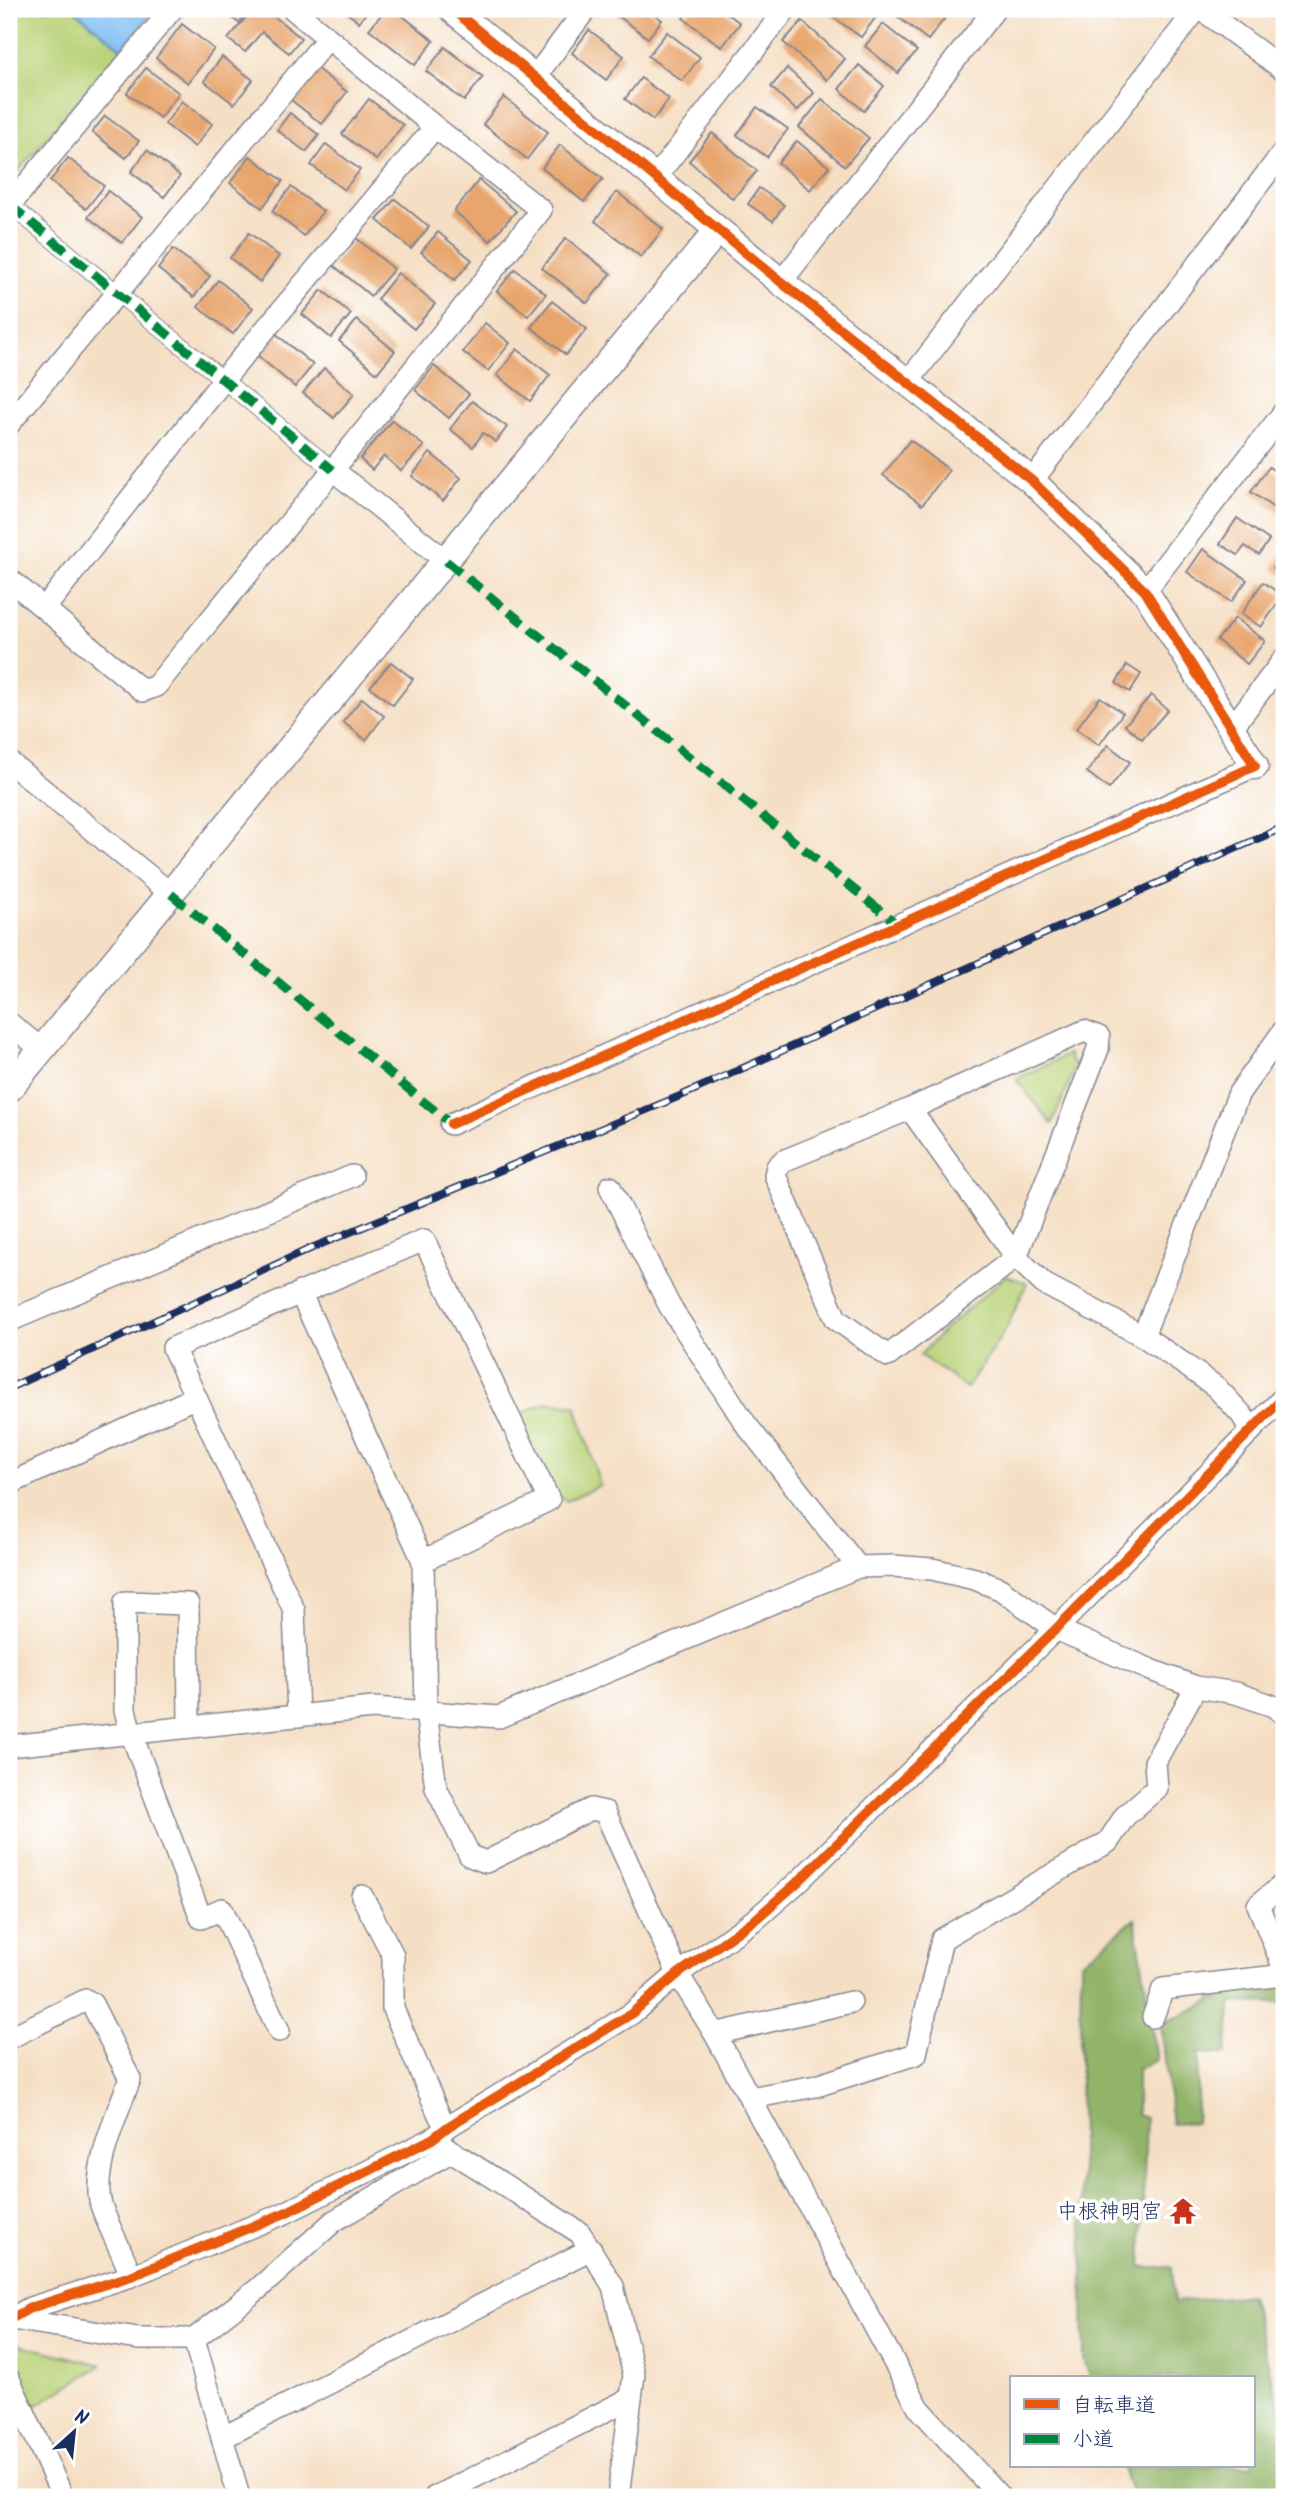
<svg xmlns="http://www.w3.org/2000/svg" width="1293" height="2506" font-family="Kalam,'Klee One',sans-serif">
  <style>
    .green { fill: #b9d277; stroke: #6a806a; stroke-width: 2 }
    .forest { fill: #92b468; stroke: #567263; stroke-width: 2 }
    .water { fill: #7fbef3; stroke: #4d76a8; stroke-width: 2 }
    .building { fill: #e8a66e }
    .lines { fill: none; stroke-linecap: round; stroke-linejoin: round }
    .pedestrian-casing { stroke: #888791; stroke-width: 18 }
    .minor-casing { stroke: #888791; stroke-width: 24 }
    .tertiary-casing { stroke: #888791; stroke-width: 29 }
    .pedestrian { stroke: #fff; stroke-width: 16 }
    .minor { stroke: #fff; stroke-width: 21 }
    .tertiary { stroke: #fff; stroke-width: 26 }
    .rail-casing { stroke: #1b2f5e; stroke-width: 8 }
    .rail { stroke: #fff; stroke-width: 5; stroke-dasharray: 16; stroke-linecap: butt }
    .quiet { stroke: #00873e; stroke-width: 9; stroke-dasharray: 18 9; stroke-linecap: butt }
    .cycleway-casing { stroke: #fff; stroke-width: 15 }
    .cycleway { stroke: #e8590c; stroke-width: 10 }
    .labels { text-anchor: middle; stroke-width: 7; stroke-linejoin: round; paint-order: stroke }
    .poi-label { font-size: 21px; fill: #1b2f5e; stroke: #fff; text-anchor: end }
  </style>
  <rect width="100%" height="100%" fill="#fff"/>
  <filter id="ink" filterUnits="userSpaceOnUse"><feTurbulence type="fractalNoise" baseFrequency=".0143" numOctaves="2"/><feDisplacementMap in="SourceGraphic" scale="14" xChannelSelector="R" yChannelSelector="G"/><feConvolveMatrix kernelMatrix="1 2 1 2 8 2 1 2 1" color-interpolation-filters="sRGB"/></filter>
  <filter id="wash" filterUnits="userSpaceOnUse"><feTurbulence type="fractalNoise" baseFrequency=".00686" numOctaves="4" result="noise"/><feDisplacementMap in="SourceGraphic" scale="28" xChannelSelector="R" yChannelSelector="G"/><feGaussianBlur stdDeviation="1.57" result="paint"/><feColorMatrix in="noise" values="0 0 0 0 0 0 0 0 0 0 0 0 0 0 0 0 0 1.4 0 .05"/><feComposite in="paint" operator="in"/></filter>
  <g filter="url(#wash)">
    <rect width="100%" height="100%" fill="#f5dfc4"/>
    <g class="green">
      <polygon points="9,9 73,9 122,49 14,176 9,177"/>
      <polygon points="1069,1054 1070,1059 1076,1066 1052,1124 1016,1079"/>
      <polygon points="1006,1276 1027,1283 1007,1327 967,1388 920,1355 946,1328"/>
      <polygon points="547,1402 576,1406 600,1485 567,1501 553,1494 518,1415"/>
      <polygon points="16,2344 102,2365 35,2406 9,2358 9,2347"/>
    </g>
    <g class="forest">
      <polygon points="1135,1919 1157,2060 1137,2069 1137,2115 1146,2118 1141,2267 1172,2267 1174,2302 1250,2295 1284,2424 1284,2497 1133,2497 1122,2466 1253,2466 1253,2378 1091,2378 1084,2360 1080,2061 1081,1963"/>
      <polygon points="1284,1967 1284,2003 1232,2002 1226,2054 1199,2053 1196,2122 1172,2124 1161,2024"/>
      <polygon points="1284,2286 1284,2344 1274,2299"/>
    </g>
    <polygon class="water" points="73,9 156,9 122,49"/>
    <g id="blocks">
      <g class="building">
        <polygon points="220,9 250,9 239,23"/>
        <polygon points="253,9 265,9 301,38 289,53 262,32 245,52 228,39"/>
        <polygon points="342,9 369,9 359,22"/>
        <polygon points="386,9 394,9 434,41 415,65 369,29"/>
        <polygon points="609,9 647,9 662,20 648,38"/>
        <polygon points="690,9 721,9 740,23 722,47 683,18"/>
        <polygon points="822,9 865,9 876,17 861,37"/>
        <polygon points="888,9 942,9 948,14 928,40"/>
        <polygon points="802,21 845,59 827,80 783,42"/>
        <polygon points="182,24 214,49 188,83 156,58"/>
        <polygon points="883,24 917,51 898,73 865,46"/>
        <polygon points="589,30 624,56 606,80 572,53"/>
        <polygon points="667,32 700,57 682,81 648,56"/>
        <polygon points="445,47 483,77 464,101 426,71"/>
        <polygon points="222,57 253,80 234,104 204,81"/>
        <polygon points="859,65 884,86 864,111 839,89"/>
        <polygon points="146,68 179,93 160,118 127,93"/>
        <polygon points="316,68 347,92 322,124 291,100"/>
        <polygon points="787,68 814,93 797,111 771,87"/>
        <polygon points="641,78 669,99 653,120 625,99"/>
        <polygon points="504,97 548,132 527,159 483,124"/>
        <polygon points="369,99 403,125 376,160 342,134"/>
        <polygon points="822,99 869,138 845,166 799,127"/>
        <polygon points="182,101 212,124 195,147 165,124"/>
        <polygon points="757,107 788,129 767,157 737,135"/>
        <polygon points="290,113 319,135 306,152 277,130"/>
        <polygon points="105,116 139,141 126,158 92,132"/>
        <polygon points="712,133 757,171 733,199 689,161"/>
        <polygon points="797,141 829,167 810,190 778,163"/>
        <polygon points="326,144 360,170 344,190 311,165"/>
        <polygon points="560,145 603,179 584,202 542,168"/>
        <polygon points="147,150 180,176 164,197 131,172"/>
        <polygon points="250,156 283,181 262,208 230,183"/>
        <polygon points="68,158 104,186 86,209 50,181"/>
        <polygon points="479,180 516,211 490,241 454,211"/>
        <polygon points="291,187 323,211 304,236 272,211"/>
        <polygon points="759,188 784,205 773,221 748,204"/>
        <polygon points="108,191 142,217 122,243 88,217"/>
        <polygon points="617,192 663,229 641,257 595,221"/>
        <polygon points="395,199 429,227 411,249 377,220"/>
        <polygon points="438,232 472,260 455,280 421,252"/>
        <polygon points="249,233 279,256 260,282 230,258"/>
        <polygon points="356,238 394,269 371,296 333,265"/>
        <polygon points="566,238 611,274 587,303 542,268"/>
        <polygon points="173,249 210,276 194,297 158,269"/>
        <polygon points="515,269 546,294 528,316 497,291"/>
        <polygon points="398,273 435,304 414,329 377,299"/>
        <polygon points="218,280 253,308 233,334 198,307"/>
        <polygon points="322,290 351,314 331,338 302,314"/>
        <polygon points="552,301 587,329 566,355 531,327"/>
        <polygon points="357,320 395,351 377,373 339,341"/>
        <polygon points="485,323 510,343 488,371 463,352"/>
        <polygon points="275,333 313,365 295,387 257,355"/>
        <polygon points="517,349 550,375 530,401 497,375"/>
        <polygon points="434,366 469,394 449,418 415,390"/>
        <polygon points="324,368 354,394 334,418 303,393"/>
        <polygon points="472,401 507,427 496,442 483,433 473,447 450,429"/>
        <polygon points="392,420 424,446 401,471 384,456 372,470 360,459"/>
        <polygon points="910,440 949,470 922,505 883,475"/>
        <polygon points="430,453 461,478 443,501 412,476"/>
        <polygon points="1269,467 1284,477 1284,515 1251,492"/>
        <polygon points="1237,518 1269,540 1259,555 1245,546 1238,555 1220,544"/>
        <polygon points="1203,549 1247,580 1231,602 1187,572"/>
        <polygon points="1284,552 1284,577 1273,568"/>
        <polygon points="1263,582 1283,596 1261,627 1241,614"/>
        <polygon points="1235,618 1265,641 1247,664 1217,640"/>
        <polygon points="391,662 413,679 393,705 370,687"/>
        <polygon points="1127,665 1141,674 1130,692 1116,683"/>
        <polygon points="1151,695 1168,710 1142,739 1125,725"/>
        <polygon points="1100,697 1123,713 1099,745 1076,729"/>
        <polygon points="362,698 384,716 366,740 343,722"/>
        <polygon points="1108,745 1130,762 1109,789 1087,772"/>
      </g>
    </g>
  </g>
  <g filter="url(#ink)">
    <use href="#blocks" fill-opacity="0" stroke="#888791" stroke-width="2"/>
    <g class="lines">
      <defs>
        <polyline id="pedestrian" points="10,205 333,470"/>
        <g id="minor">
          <polyline points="293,9 435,127 541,210 333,470"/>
          <polyline points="1201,9 1284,70"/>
          <polyline points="535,77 586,9"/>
          <polyline points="656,177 786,9"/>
          <polyline points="10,205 172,9"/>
          <polyline points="781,282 995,9"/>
          <polyline points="907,383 1197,9"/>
          <polyline points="9,424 328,38"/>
          <polyline points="1032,481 1284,151"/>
          <polyline points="9,579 143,691 156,686 333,470 446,561"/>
          <polyline points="1145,591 1284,412"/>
          <polyline points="45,608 224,379 435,127"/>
          <polyline points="1232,728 1284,659"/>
          <polyline points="9,762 171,894"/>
          <polyline points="9,1023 40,1048"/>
          <polygon points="1084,1031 1099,1037 1098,1049 1016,1257 888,1356 836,1319 775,1175 777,1167 783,1161 910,1109"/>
          <polyline points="910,1109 1016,1257 1044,1284 1143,1336 1184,1364 1216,1387 1242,1415 1251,1431"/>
          <polyline points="451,1124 1255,766"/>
          <polyline points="610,1187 669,1305 745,1423 858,1567"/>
          <polyline points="300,1292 423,1561 426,1712 436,1788 470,1856 486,1862 591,1809 605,1812 678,1974 715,2034 919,2408 1000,2497"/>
          <polyline points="9,1321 352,1176"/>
          <polyline points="1143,1336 1239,1093 1284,1030"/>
          <polyline points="9,1484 196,1397"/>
          <polyline points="298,1716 294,1610 173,1348 424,1240 549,1500 423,1561"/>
          <polyline points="189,1727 188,1604 125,1602 125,1710 131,1733 201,1918 222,1909 279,2031"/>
          <polyline points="9,1746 373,1708 499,1717 858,1567 893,1566 932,1569 975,1579 1000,1589 1056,1629 1151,1670 1196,1687 1236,1693 1273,1706 1284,1714"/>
          <polyline points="1284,1884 1258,1905 1284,1969"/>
          <polyline points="362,1896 393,1955 393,2009 440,2117 449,2126"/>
          <polyline points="1153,2017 1163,1989 1284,1975"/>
          <polyline points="715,2034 851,2002"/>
          <path d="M9 2038 86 2000 92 2004 130 2079C118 2111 91 2171 101 2205 109 2229 123 2252 131 2276"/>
          <polyline points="750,2098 816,2086 916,2054 942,1939 1108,1842 1125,1816 1157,1788 1155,1762 1196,1687"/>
          <polyline points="440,2144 580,2233 613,2286 634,2375 618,2497"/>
          <polyline points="12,2319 138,2339 194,2339 258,2289 334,2221 452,2151"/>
          <polyline points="9,2320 30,2308 131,2276 285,2213 432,2139 449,2126 631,2014 678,1974 757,1918 799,1881 1056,1629 1284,1397"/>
          <polyline points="194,2339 239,2497"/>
          <polyline points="9,2379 63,2497"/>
          <polyline points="222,2438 591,2249"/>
          <polyline points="435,2497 631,2398"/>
        </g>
        <g id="tertiary">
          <polyline points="452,9 781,282 1032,481 1145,591 1255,766"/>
          <polyline points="9,1089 718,230"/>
        </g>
      </defs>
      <use href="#pedestrian" class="pedestrian-casing"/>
      <use href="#minor" class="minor-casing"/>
      <use href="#tertiary" class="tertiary-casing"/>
      <use href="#pedestrian" class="pedestrian"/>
      <use href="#minor" class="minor"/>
      <use href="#tertiary" class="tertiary"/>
      <defs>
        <polyline id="rail" points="9,1388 314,1247 685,1094 1284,827"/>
      </defs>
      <use href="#rail" class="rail-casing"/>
      <use href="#rail" class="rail"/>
      <g class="quiet">
        <polyline points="10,205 333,470"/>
        <polyline points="446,561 897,924"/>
        <polyline points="171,894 451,1124"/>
      </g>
      <defs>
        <g id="cycleway">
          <polyline points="451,1124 1255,766 1145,591 1032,481 781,282 452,9"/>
          <polyline points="9,2320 30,2308 131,2276 285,2213 432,2139 449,2126 631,2014 678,1974 757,1918 799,1881 1056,1629 1284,1397"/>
        </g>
      </defs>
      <use href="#cycleway" class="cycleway-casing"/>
      <use href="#cycleway" class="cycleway"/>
    </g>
  </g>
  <defs>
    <symbol id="temple-bare" viewBox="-9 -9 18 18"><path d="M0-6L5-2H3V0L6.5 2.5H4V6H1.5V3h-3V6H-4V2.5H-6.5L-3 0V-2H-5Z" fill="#c8321e" stroke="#fff" stroke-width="2.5" paint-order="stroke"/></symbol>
  </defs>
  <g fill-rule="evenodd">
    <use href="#temple-bare" x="1164" y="2192" width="38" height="38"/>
  </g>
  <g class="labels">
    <g class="poi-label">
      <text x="1162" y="2218">中根神明宮</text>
    </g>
  </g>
  <rect width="1293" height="2506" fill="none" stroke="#fff" stroke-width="35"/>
  <rect x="1010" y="2376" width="245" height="91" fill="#ffffff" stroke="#a4acbf" stroke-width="2"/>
  <rect x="1024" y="2399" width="35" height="10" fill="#e8590c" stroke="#a4acbf" stroke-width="2"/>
  <text x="1072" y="2412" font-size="21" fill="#1b2f5e">自転車道</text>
  <rect x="1024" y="2434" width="35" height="10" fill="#00873e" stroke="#a4acbf" stroke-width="2"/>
  <text x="1072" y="2446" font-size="21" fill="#1b2f5e">小道</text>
  <g transform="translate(74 2432) rotate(27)" stroke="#ffffff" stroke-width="5" paint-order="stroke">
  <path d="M0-5L12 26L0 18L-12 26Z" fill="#1b2f5e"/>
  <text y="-10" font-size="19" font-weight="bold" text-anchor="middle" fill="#1b2f5e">N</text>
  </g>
</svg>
